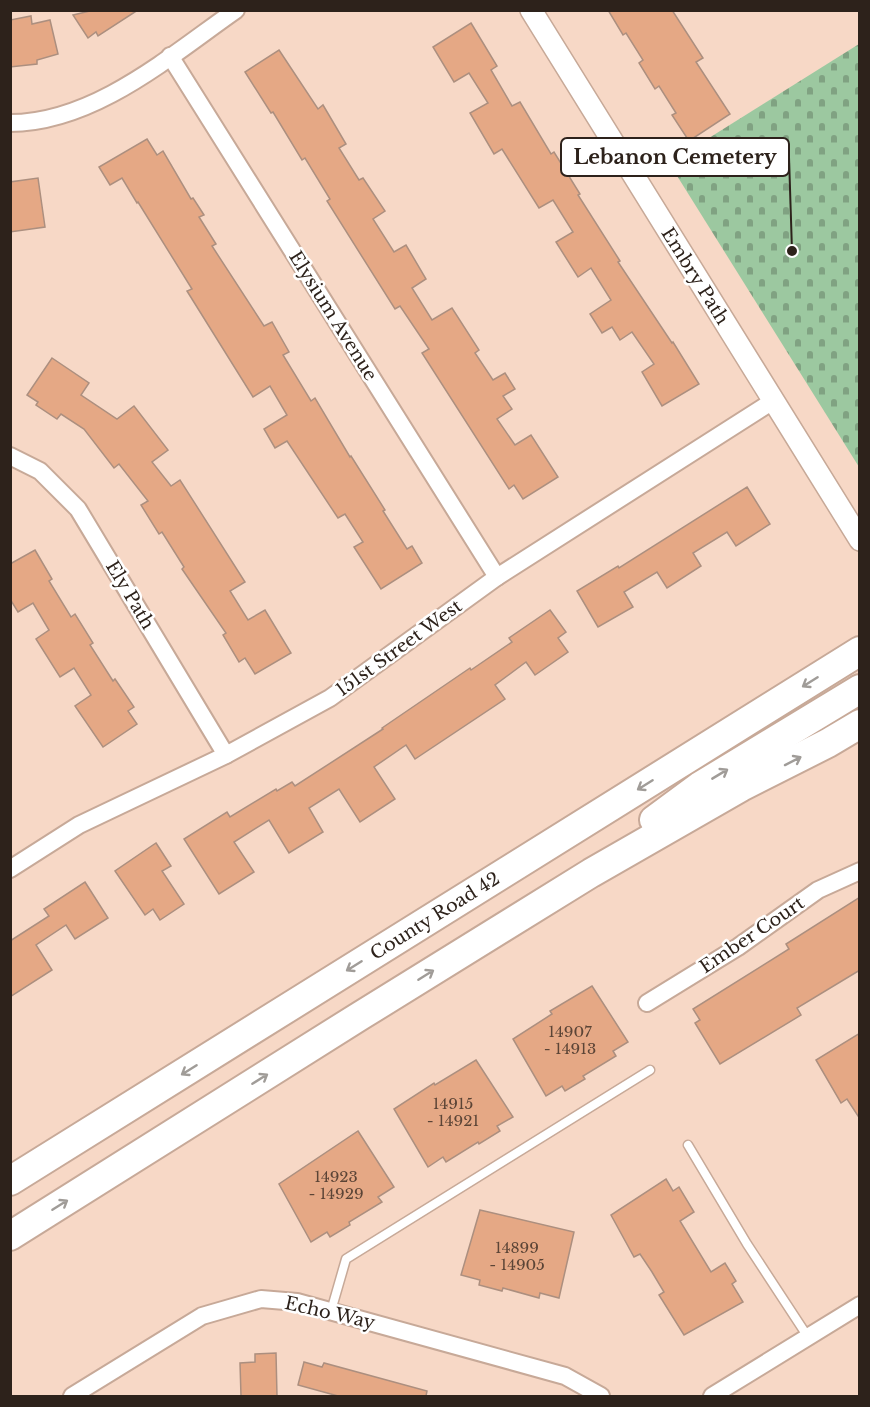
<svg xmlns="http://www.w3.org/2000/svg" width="870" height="1407" font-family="'Libre Baskerville',serif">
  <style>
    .cemetery { fill: url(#cemetery-stones) }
    .building { fill: #e5a885; stroke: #ac8f7f; stroke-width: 1.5 }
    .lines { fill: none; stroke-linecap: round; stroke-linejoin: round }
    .service-casing { stroke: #c7a998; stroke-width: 11 }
    .minor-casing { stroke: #c7a998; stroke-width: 20 }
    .tertiary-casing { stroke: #c7a998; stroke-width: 24 }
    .trunk-casing { stroke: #c7a998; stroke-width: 32 }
    .service { stroke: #fff; stroke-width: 8 }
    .minor { stroke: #fff; stroke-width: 16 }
    .tertiary { stroke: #fff; stroke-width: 21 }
    .trunk { stroke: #fff; stroke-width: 28 }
    .oneway { stroke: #a09c98 }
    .labels { text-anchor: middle; stroke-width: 5; stroke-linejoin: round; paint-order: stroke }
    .number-label { font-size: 15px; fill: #5b4436 }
    .street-label { font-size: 18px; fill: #2d221b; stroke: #fff }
    .leader { fill: none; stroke: #2d221b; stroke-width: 2 }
    .callout-dot { fill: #2d221b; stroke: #fff; stroke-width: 2 }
    .callout { fill: #fff; stroke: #2d221b; stroke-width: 2 }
    .callout-label { font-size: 20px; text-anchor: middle; font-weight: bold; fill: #2d221b }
  </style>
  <defs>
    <pattern id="cemetery-stones" width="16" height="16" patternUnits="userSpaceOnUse" patternTransform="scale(1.5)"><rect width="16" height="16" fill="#9cc8a0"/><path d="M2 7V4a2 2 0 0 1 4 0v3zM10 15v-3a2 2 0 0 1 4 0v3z" fill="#80a282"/></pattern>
  </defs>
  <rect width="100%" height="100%" fill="#f7d8c6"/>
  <polygon class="cemetery" points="859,44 859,467 669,163"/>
  <g class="building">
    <polygon points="94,10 138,10 98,36 96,32 88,38 73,15"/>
    <polygon points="608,10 672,10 703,58 696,62 730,114 689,141 672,115 676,113 659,86 655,89 639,63 643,60 626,33 623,35"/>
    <polygon points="31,16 32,24 50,20 58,54 37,60 37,64 10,67 10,20"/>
    <polygon points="471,23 497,66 491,70 512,106 520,102 551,154 554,152 580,194 578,195 620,261 618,262 672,343 673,342 699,384 662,406 642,372 654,364 632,332 620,340 612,327 602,333 590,314 611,300 591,268 578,277 556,242 573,232 553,200 539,208 502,149 494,154 470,113 488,103 469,73 454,82 433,47"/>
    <polygon points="279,50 318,109 323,105 346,144 339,148 359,180 363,178 385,211 373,219 394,252 406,245 426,279 412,288 432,320 452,308 479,350 475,353 493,380 505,373 515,389 503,396 512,409 497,419 515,445 531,435 558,477 523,499 514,485 509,489 422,353 429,349 400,306 395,309 327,201 330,199 305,158 302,160 273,112 271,113 245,72"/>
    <polygon points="147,139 157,155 163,151 191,199 193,198 204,215 199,217 216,244 212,246 264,326 272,322 289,352 283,355 311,401 315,398 350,457 351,456 385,510 383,511 407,549 412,546 422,563 381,589 354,547 363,542 345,514 338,518 287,441 275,448 264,429 287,415 270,386 253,397 187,291 192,289 138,202 137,203 122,178 110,185 99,167"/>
    <polygon points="38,178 45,227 10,232 10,182"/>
    <polygon points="52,358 89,383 81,395 117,419 134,406 168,450 152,462 171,486 180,480 245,582 230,591 248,620 265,610 291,653 255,674 245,658 239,662 223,635 226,633 182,569 184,567 162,532 159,534 141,505 148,501 119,464 114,468 84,429 61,414 57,419 36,405 38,402 27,395"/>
    <polygon points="747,487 770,524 736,546 727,532 693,553 701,566 667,588 657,572 624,592 633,607 598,627 577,591 618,566 619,568"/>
    <polygon points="35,550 52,579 49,581 71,617 75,614 93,643 90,645 113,681 115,679 134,707 128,711 137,724 103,747 75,706 91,695 74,668 60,677 36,639 49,630 33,603 18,612 10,599 10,564"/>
    <polygon points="550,610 566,632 558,638 568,652 535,675 526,662 495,685 505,699 415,759 406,745 374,767 395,799 360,822 339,789 309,808 323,832 289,853 269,820 234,842 254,872 219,894 184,839 227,812 230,817 276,789 277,791 292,782 295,786 383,729 382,728 470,668 471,670 512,642 509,638"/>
    <polygon points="156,843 171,866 162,871 184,904 160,920 153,909 145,915 115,871"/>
    <polygon points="85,882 108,918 75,939 66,925 36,945 52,970 10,997 10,941 49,916 44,909"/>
    <polygon points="860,897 860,970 797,1008 801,1015 720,1064 695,1023 700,1020 693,1009 789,949 786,944"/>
    <polygon points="592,986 628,1042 613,1051 616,1056 583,1076 585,1079 565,1091 562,1086 546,1096 513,1039 552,1014 550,1011"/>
    <polygon points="860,1033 860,1119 847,1099 841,1103 816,1060"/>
    <polygon points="476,1060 513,1117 497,1126 500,1131 479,1144 478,1142 446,1162 443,1157 428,1167 394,1109 434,1083 435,1085"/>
    <polygon points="358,1131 394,1187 378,1197 382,1202 349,1222 350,1225 330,1237 327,1232 311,1242 279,1184"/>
    <polygon points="666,1179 673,1191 679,1187 694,1212 680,1221 711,1272 725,1263 736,1281 732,1284 743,1302 684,1335 659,1295 664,1292 652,1272 640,1254 634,1257 611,1215"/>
    <polygon points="480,1210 574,1232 559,1298 540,1293 539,1298 503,1288 502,1291 479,1285 480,1280 461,1275"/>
    <polygon points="276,1353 277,1396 241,1396 240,1363 255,1362 255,1354"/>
    <polygon points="304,1362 322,1367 324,1363 427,1391 426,1396 338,1396 298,1385"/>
  </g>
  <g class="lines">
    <defs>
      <g id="service">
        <polyline points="688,1145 747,1244 808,1337"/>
        <polyline points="331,1311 346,1259 650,1070"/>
      </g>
      <g id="minor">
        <polyline points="170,56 497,577"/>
        <path d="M10 123C94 123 170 56 236 10"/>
        <polyline points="10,456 40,471 78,509 226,755"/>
        <polyline points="10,869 79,825 226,755 330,698 497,577 773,401"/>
        <polyline points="647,1003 738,947 818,890 860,871"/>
        <polyline points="72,1396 202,1316 261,1299 297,1302 565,1376 601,1396"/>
        <polyline points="712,1396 860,1305"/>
      </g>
      <polyline id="tertiary" points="531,10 860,540"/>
      <g id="trunk">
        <polyline points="654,820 700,786 860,689"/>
        <polyline points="10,1181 860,651"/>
        <polyline points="10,1236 360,1016 591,873 741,787 828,743 860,724"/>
      </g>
    </defs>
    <use href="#service" class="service-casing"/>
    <use href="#minor" class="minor-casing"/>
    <use href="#tertiary" class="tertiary-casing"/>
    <use href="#trunk" class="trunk-casing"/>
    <use href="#service" class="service"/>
    <use href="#minor" class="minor"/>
    <use href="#tertiary" class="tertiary"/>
    <use href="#trunk" class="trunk"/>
  </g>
  <defs><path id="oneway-shaft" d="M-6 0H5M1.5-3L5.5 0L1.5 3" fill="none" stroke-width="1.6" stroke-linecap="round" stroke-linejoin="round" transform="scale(1.5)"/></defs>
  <g class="oneway">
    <use href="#oneway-shaft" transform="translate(810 682) rotate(148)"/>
    <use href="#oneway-shaft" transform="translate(793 761) rotate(-27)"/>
    <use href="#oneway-shaft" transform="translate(720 774) rotate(-31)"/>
    <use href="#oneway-shaft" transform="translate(645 785) rotate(148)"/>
    <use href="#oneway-shaft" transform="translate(354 966) rotate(148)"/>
    <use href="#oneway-shaft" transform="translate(426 975) rotate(-32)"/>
    <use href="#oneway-shaft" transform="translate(189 1070) rotate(148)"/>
    <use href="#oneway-shaft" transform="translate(260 1079) rotate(-32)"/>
    <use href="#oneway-shaft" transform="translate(60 1205) rotate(-32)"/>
  </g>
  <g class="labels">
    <g class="number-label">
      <text x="570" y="1037">14907<tspan x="570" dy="17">- 14913</tspan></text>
      <text x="453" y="1109">14915<tspan x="453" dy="17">- 14921</tspan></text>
      <text x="336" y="1182">14923<tspan x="336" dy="17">- 14929</tspan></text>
      <text x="517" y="1253">14899<tspan x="517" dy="17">- 14905</tspan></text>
    </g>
    <g class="street-label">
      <text transform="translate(695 276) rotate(58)" y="6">Embry Path</text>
      <text transform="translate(333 316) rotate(58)" y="6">Elysium Avenue</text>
      <text transform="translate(130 595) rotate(59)" y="6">Ely Path</text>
      <text transform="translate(399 648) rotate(-36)" y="6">151st Street West</text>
      <text transform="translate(435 916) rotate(-32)" y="6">County Road 42</text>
      <text transform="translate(752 935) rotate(-34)" y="6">Ember Court</text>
      <text transform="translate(330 1313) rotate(13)" y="6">Echo Way</text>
    </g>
  </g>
  <path class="leader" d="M792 251L789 157"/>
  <circle class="callout-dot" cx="792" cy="251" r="6"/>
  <rect class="callout" x="561" y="138" width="228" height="38" rx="6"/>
  <g class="callout-label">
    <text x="675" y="164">Lebanon Cemetery</text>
  </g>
  <rect width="870" height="1407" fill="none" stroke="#2d221b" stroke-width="24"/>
</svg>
